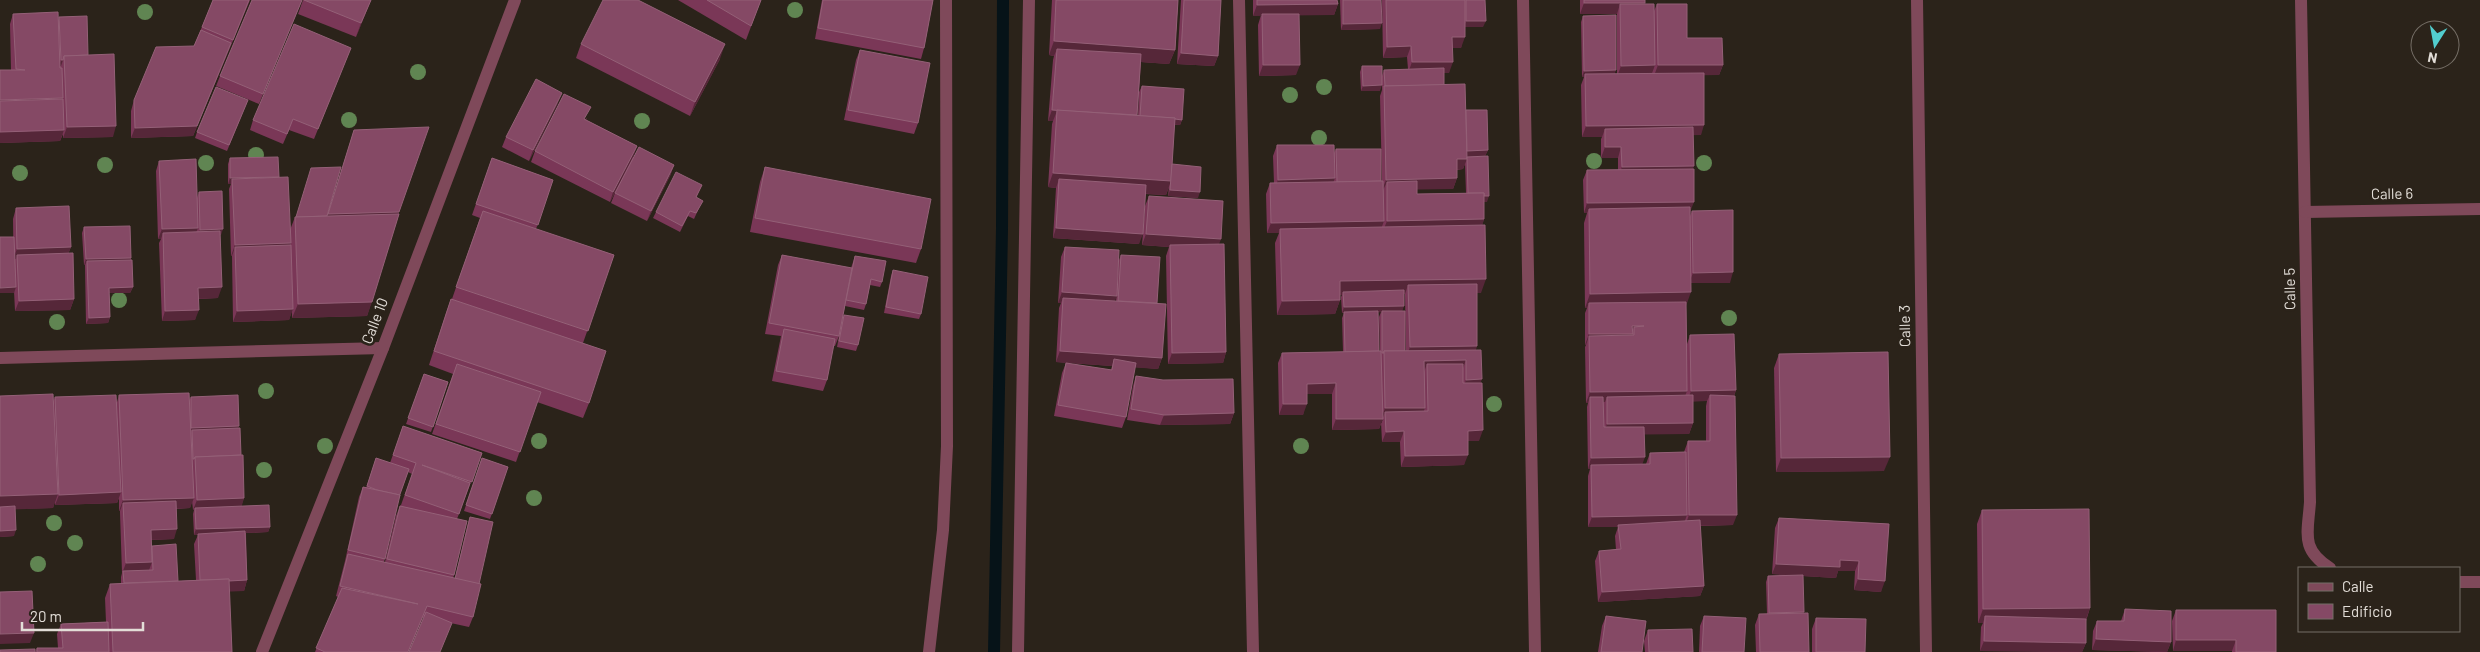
<svg xmlns="http://www.w3.org/2000/svg" width="2480" height="652" font-family="Barlow,sans-serif">
  <style>
    .lines { fill: none; stroke-linecap: round; stroke-linejoin: round }
    .stream { stroke: #061318; stroke-width: 12 }
    .minor { stroke: #7f495a; stroke-width: 12 }
    .tree { fill: #608552 }
    .wall { fill: #7a3757; fill-rule: evenodd }
    .shaded-wall { fill: #562739 }
    .building { fill: #854965; stroke: #946077 }
    .labels { text-anchor: middle; stroke-width: 5; stroke-linejoin: round; paint-order: stroke }
    .street-label { font-size: 15px; fill: #e3ded8; stroke: #2b231a }
  </style>
  <rect width="100%" height="100%" fill="#2b231a"/>
  <g class="lines">
    <polyline class="stream" points="994,652 1002,229 1003,0"/>
    <g class="minor">
      <polyline points="1239,0 1253,652"/>
      <polyline points="1523,0 1535,652"/>
      <polyline points="1917,0 1926,652"/>
      <path d="M2301 0 2310 502C2308 533 2300 549 2330 568"/>
      <polyline points="2305,212 2480,209"/>
      <polyline points="0,358 383,348"/>
      <polyline points="2459,582 2480,582"/>
      <polyline points="262,652 383,348 515,0"/>
      <polyline points="929,652 943,530 947,446 946,0"/>
      <polyline points="1018,652 1029,0"/>
    </g>
  </g>
  <g class="tree">
    <circle cx="795" cy="10" r="8"/>
    <circle cx="145" cy="12" r="8"/>
    <circle cx="418" cy="72" r="8"/>
    <circle cx="1324" cy="87" r="8"/>
    <circle cx="1290" cy="95" r="8"/>
    <circle cx="349" cy="120" r="8"/>
    <circle cx="642" cy="121" r="8"/>
    <circle cx="1319" cy="138" r="8"/>
    <circle cx="256" cy="155" r="8"/>
    <circle cx="1594" cy="161" r="8"/>
    <circle cx="206" cy="163" r="8"/>
    <circle cx="1704" cy="163" r="8"/>
    <circle cx="105" cy="165" r="8"/>
    <circle cx="20" cy="173" r="8"/>
    <circle cx="119" cy="300" r="8"/>
    <circle cx="1729" cy="318" r="8"/>
    <circle cx="57" cy="322" r="8"/>
    <circle cx="266" cy="391" r="8"/>
    <circle cx="1494" cy="404" r="8"/>
    <circle cx="539" cy="441" r="8"/>
    <circle cx="325" cy="446" r="8"/>
    <circle cx="1301" cy="446" r="8"/>
    <circle cx="264" cy="470" r="8"/>
    <circle cx="534" cy="498" r="8"/>
    <circle cx="54" cy="523" r="8"/>
    <circle cx="75" cy="543" r="8"/>
    <circle cx="38" cy="564" r="8"/>
  </g>
  <g class="wall">
    <polygon points="213,0 250,0 193,136 131,138 131,111 134,100 194,46"/>
    <polygon points="302,0 259,104 216,86 220,76"/>
    <polygon points="303,0 371,0 356,37 298,14"/>
    <polygon points="678,0 761,0 746,40"/>
    <polygon points="822,0 933,0 924,48 921,59 815,39"/>
    <polygon points="1052,0 1178,0 1175,50 1169,64 1141,62 1137,116 1138,116 1139,92 1142,86 1182,120 1180,125 1174,125 1172,165 1198,198 1168,196 1169,187 1166,195 1145,194 1139,244 1053,238 1056,188 1048,187 1052,124 1053,121 1048,121 1053,60 1054,56 1049,55"/>
    <polygon points="1181,0 1221,0 1218,56 1214,66 1177,64"/>
    <polygon points="1253,0 1337,0 1338,4 1334,15 1299,15 1296,75 1259,76 1258,25 1261,15 1253,16"/>
    <polygon points="1340,0 1381,0 1380,29 1341,30"/>
    <path d="M1382 0H1485L1483 27H1465L1461 48H1452L1449 73H1444V85L1466 111 1488 150 1485 156 1467 157 1487 202H1484V219L1482 225 1481 293H1477L1476 350 1480 383 1479 441H1468L1464 465 1401 467 1400 442H1382L1381 422 1383 419 1379 429 1332 430V394H1307L1303 415H1279L1278 363 1282 353 1343 352 1342 318 1344 313H1342L1341 297 1342 295H1340V300L1335 314 1277 315 1275 243 1279 233H1267L1266 194 1270 183H1274L1273 156 1277 145 1334 153 1336 149 1382 181 1380 96 1382 90V76L1384 70 1408 69 1407 57 1383 58ZM1465 164 1466 193 1417 194V189H1453L1457 178V170L1463 169ZM1404 294H1405V296L1406 351H1405L1402 311ZM1378 312H1381L1379 317 1380 351H1379Z"/>
    <path d="M1580 0H1645L1644 4 1654 11 1657 4 1687 38 1723 65 1719 75H1704L1701 135H1693V169L1690 216 1692 211 1730 283H1691L1686 304 1687 344 1690 335 1736 390 1734 396 1733 525 1700 526 1704 586 1700 596 1598 602 1595 561 1599 551 1616 550 1615 536 1618 527H1588V476L1590 469H1588L1587 407 1588 403H1586L1585 347 1586 345H1585V313L1587 308H1585L1584 223 1587 213H1584L1583 180 1587 170H1618V158H1601V139L1602 137H1582L1581 85 1584 77H1582L1581 22 1583 16 1615 74H1617V14H1580ZM1693 401H1707L1706 406V441H1688L1684 452 1650 453 1646 464H1642L1644 434H1689L1693 423Z"/>
    <polygon points="13,14 58,19 88,55 113,137 63,138 63,134 60,141 0,143 0,70 11,70 10,24"/>
    <polygon points="581,44 720,59 690,116 576,58"/>
    <polygon points="351,48 314,139 289,130 283,144 250,130 253,120"/>
    <polygon points="860,50 918,123 914,134 844,120 856,60"/>
    <polygon points="1362,66 1380,91 1361,91 1360,72"/>
    <polygon points="248,100 227,151 195,138 197,132"/>
    <polygon points="558,103 529,161 502,147 506,137"/>
    <polygon points="587,118 586,120 637,146 633,157 674,165 670,176 647,221 611,203 615,193 633,158 610,202 531,162 535,151"/>
    <polygon points="354,130 399,214 367,316 292,318 292,310 289,320 233,322 232,256 231,256 229,189 231,184 228,184 228,164 230,158 279,177 290,230 295,217 327,216"/>
    <polygon points="492,158 553,180 536,229 614,255 583,343 589,403 583,418 537,402 516,462 432,434 453,374 429,365 446,313 451,299 452,299 480,218 472,215"/>
    <polygon points="159,161 197,198 199,192 221,235 220,235 218,298 199,299 195,320 162,321 159,243 161,239 158,239 156,171"/>
    <polygon points="765,167 921,249 916,263 750,232 760,182"/>
    <polygon points="702,185 696,198 700,206 694,219 688,216 680,232 653,218 656,212"/>
    <polygon points="1149,196 1219,244 1226,352 1223,363 1168,364 1166,256 1169,247 1142,245 1145,206"/>
    <polygon points="16,208 71,247 68,254 74,299 70,310 15,311 14,291 14,293 13,219"/>
    <polygon points="84,227 131,258 131,260 133,287 130,293 109,293 110,317 108,323 86,324 85,267 85,265 84,265 82,233"/>
    <polygon points="1065,247 1115,301 1116,301 1119,260 1121,255 1157,304 1162,358 1158,369 1135,367 1126,417 1122,428 1054,416 1062,373 1066,363 1111,370 1112,366 1056,362 1059,308 1061,303 1058,303 1061,257"/>
    <polygon points="782,255 851,268 855,256 882,282 880,287 870,285 866,304 864,310 845,306 839,336 835,346 833,346 827,380 823,391 772,381 781,336 765,334 778,265"/>
    <polygon points="893,270 921,314 919,319 884,313 891,276"/>
    <polygon points="844,315 858,345 856,351 837,347 842,320"/>
    <polygon points="1779,354 1884,471 1776,472 1774,368"/>
    <polygon points="424,374 448,382 431,432 406,424"/>
    <polygon points="1136,376 1234,413 1230,424 1160,425 1127,420 1133,386"/>
    <path d="M119 395 189 401 191 397 238 428 244 498 241 506 270 527 268 532 246 533 247 580 244 591H229L232 652H35L37 648H58L57 634 61 624 106 622 105 598 110 584H121V577L122 573 120 513V511H119V498L117 503 55 505V501L53 508 15 509 14 536 0 537 55 397 117 402ZM192 501 193 510H194L193 514 194 535H198L194 544 196 580 178 581 152 546 151 548V540L174 539 176 509 190 508Z"/>
    <path d="M403 426 482 453 457 519 454 575 453 578H455L468 523 470 517 479 584 473 617 469 627 423 617 408 652H315L338 597 336 596 345 561 359 497 363 487 366 488 376 458 390 463ZM408 472 412 474 401 505 400 506 396 516 385 562H384L399 497Z"/>
    <polygon points="482,458 508,467 490,519 464,511"/>
    <polygon points="1982,510 2090,608 2086,621 2086,643 2082,652 1980,651 1981,627 1983,623 1978,623 1977,524"/>
    <polygon points="1779,518 1889,524 1881,592 1854,590 1855,571 1838,571 1836,578 1803,576 1803,614 1809,652 1756,652 1755,625 1759,614 1767,614 1766,582 1768,576 1788,575 1772,574 1775,528"/>
    <polygon points="2125,609 2171,642 2167,652 2092,650 2093,631 2097,621 2121,621"/>
    <polygon points="2176,610 2276,652 2232,652 2232,651 2173,651 2172,621"/>
    <polygon points="1606,616 1642,652 1598,652 1602,626"/>
    <polygon points="1704,616 1744,652 1699,652 1700,626"/>
    <polygon points="1816,618 1865,652 1812,652 1812,629"/>
    <polygon points="1648,630 1693,652 1645,652 1644,641"/>
  </g>
  <g class="shaded-wall">
    <polygon points="371,0 356,37 361,23"/>
    <polygon points="1584,3 1645,3 1641,13 1620,4 1617,14 1580,14"/>
    <polygon points="1338,4 1334,15 1253,16 1257,5"/>
    <polygon points="1466,21 1486,21 1483,27 1464,27"/>
    <polygon points="1382,23 1380,29 1341,30 1343,24"/>
    <polygon points="1452,37 1465,37 1461,48 1448,48"/>
    <polygon points="1054,41 1175,50 1169,64 1056,56 1057,49 1054,56 1049,55"/>
    <polygon points="231,43 193,136 131,138 135,128"/>
    <polygon points="725,44 720,59 690,116 695,102"/>
    <polygon points="1411,46 1407,57 1383,58 1387,47"/>
    <polygon points="1181,53 1218,56 1214,66 1177,64"/>
    <polygon points="61,60 63,60 61,66 59,66"/>
    <polygon points="1412,62 1453,62 1449,73 1408,73"/>
    <polygon points="1263,65 1300,65 1296,75 1259,76"/>
    <polygon points="1655,65 1651,76 1617,77 1621,66"/>
    <polygon points="1658,65 1723,65 1719,75 1654,76"/>
    <polygon points="1616,70 1614,76 1585,74 1584,77 1582,77 1584,71"/>
    <polygon points="1382,85 1380,91 1361,91 1363,86"/>
    <polygon points="562,93 558,103 529,161 533,150"/>
    <polygon points="63,98 59,108 0,110 0,100"/>
    <polygon points="1052,110 1057,111 1053,121 1048,121"/>
    <polygon points="1140,117 1182,120 1180,125 1138,123"/>
    <polygon points="1704,125 1701,135 1605,137 1605,129 1602,137 1582,137 1586,126"/>
    <polygon points="116,126 113,137 63,138 67,127"/>
    <polygon points="64,130 60,141 0,143 0,132"/>
    <polygon points="637,146 633,157 610,202 613,192"/>
    <polygon points="1605,147 1621,147 1618,158 1601,158"/>
    <polygon points="1488,150 1485,156 1465,157 1467,151"/>
    <polygon points="1457,159 1467,159 1463,169 1453,170"/>
    <polygon points="674,165 670,176 647,221 651,211"/>
    <polygon points="1694,166 1690,176 1618,178 1622,167"/>
    <polygon points="1053,173 1171,181 1166,195 1059,188 1059,179 1056,188 1048,187"/>
    <polygon points="279,177 277,182 232,179 231,184 228,184 230,178"/>
    <polygon points="1335,178 1331,189 1274,190 1278,180"/>
    <polygon points="1457,178 1453,189 1387,190 1387,182 1383,190 1382,190 1386,180"/>
    <polygon points="1170,190 1200,192 1198,198 1168,196"/>
    <polygon points="1468,196 1489,196 1487,202 1466,202"/>
    <polygon points="1694,202 1690,212 1589,213 1589,209 1587,213 1584,213 1587,203"/>
    <polygon points="399,212 395,223 324,224 328,214"/>
    <polygon points="1484,219 1481,230 1383,231 1387,221"/>
    <polygon points="1384,221 1380,232 1280,229 1279,233 1267,233 1271,223"/>
    <polygon points="198,228 194,238 163,233 161,239 158,239 162,229"/>
    <polygon points="1056,228 1143,234 1139,244 1053,238"/>
    <polygon points="223,229 221,235 198,236 200,230"/>
    <polygon points="1146,234 1221,239 1217,250 1170,245 1169,247 1142,245"/>
    <polygon points="291,243 287,254 235,247 232,256 231,256 235,245"/>
    <polygon points="71,247 67,257 17,255 16,259 13,259 17,249"/>
    <polygon points="131,258 129,263 87,261 85,265 84,265 86,259"/>
    <polygon points="1733,272 1730,283 1689,283 1693,273"/>
    <polygon points="1486,279 1481,293 1409,294 1408,285 1405,294 1343,295 1343,292 1342,295 1335,295 1340,281"/>
    <polygon points="16,287 14,293 0,293 0,288"/>
    <polygon points="133,287 130,293 107,293 109,288"/>
    <polygon points="222,287 218,298 194,299 198,288"/>
    <polygon points="1062,292 1117,296 1113,306 1063,298 1061,303 1058,303"/>
    <polygon points="1691,292 1686,306 1589,303 1587,308 1585,308 1590,294"/>
    <polygon points="74,299 70,310 15,311 19,301"/>
    <polygon points="1340,300 1335,314 1277,315 1282,301"/>
    <polygon points="372,302 367,316 292,318 298,304"/>
    <polygon points="1404,306 1402,312 1342,313 1344,307"/>
    <polygon points="293,309 289,320 233,322 237,311"/>
    <polygon points="199,310 195,320 162,321 165,311"/>
    <polygon points="110,317 108,323 86,324 89,318"/>
    <polygon points="1632,326 1644,326 1634,335 1634,327 1631,334 1633,334 1629,344 1589,336 1586,345 1585,345 1589,334"/>
    <polygon points="1477,346 1474,357 1406,358 1410,347"/>
    <polygon points="1060,351 1162,358 1158,369 1113,366 1114,359 1112,366 1056,362"/>
    <polygon points="1226,352 1223,363 1168,364 1172,353"/>
    <polygon points="1466,360 1462,371 1427,364 1424,372 1420,372 1424,361"/>
    <polygon points="1482,379 1478,390 1462,390 1466,380"/>
    <polygon points="1336,383 1332,394 1303,394 1307,384"/>
    <polygon points="1736,390 1732,401 1710,395 1707,401 1687,402 1691,391"/>
    <polygon points="1687,391 1683,402 1607,397 1605,402 1591,403 1590,397 1588,403 1586,403 1590,392"/>
    <polygon points="1283,404 1307,404 1303,415 1279,415"/>
    <polygon points="1385,408 1425,408 1421,418 1385,412 1379,429 1332,430 1336,419 1381,419"/>
    <polygon points="1234,413 1230,424 1160,425 1164,415"/>
    <polygon points="1693,423 1689,434 1603,435 1607,424"/>
    <polygon points="239,426 237,432 192,430 190,433 189,433 191,428"/>
    <polygon points="1483,430 1479,441 1464,441 1468,431"/>
    <polygon points="1404,431 1400,442 1382,442 1386,432"/>
    <polygon points="1468,455 1464,465 1401,467 1405,456"/>
    <polygon points="1645,457 1641,468 1591,465 1590,469 1588,469 1591,458"/>
    <polygon points="1890,457 1884,471 1776,472 1781,458"/>
    <polygon points="121,492 117,503 55,505 59,495"/>
    <polygon points="58,494 53,508 0,510 0,496"/>
    <polygon points="194,498 190,508 124,511 123,503 120,511 119,511 123,500"/>
    <polygon points="244,498 241,509 195,508 194,510 193,510 197,500"/>
    <polygon points="1687,515 1683,526 1618,525 1618,527 1588,527 1592,517"/>
    <polygon points="1689,515 1737,515 1733,525 1685,526"/>
    <polygon points="270,527 268,532 194,535 196,529"/>
    <polygon points="177,529 174,539 147,540 151,530"/>
    <polygon points="16,530 14,536 0,537 0,531"/>
    <polygon points="1840,560 1859,561 1855,571 1838,571 1836,578 1772,574 1776,564"/>
    <polygon points="152,562 148,573 123,571 126,563"/>
    <polygon points="1858,579 1885,581 1881,592 1854,590"/>
    <polygon points="247,580 244,591 196,593 200,582"/>
    <polygon points="1704,586 1700,596 1598,602 1602,592"/>
    <polygon points="2090,608 2085,622 1985,616 1983,623 1978,623 1983,609"/>
    <polygon points="1804,612 1802,618 1767,619 1769,613"/>
    <polygon points="34,633 30,643 0,644 0,634"/>
    <polygon points="2096,639 2171,642 2167,652 2092,650"/>
    <polygon points="2176,640 2236,640 2232,651 2173,651"/>
    <polygon points="1984,641 2086,643 2082,652 1980,651"/>
  </g>
  <g class="building">
    <polygon points="213,0 249,0 233,40 202,27"/>
    <polygon points="252,0 302,0 263,94 220,76"/>
    <polygon points="304,0 371,0 361,23"/>
    <polygon points="603,0 638,0 725,44 695,102 581,44"/>
    <polygon points="707,0 761,0 751,26"/>
    <polygon points="823,0 933,0 924,48 818,28"/>
    <polygon points="1056,0 1178,0 1175,50 1054,41"/>
    <polygon points="1184,0 1221,0 1218,56 1181,53"/>
    <polygon points="1257,0 1337,0 1338,4 1257,5"/>
    <polygon points="1343,0 1381,0 1382,23 1343,24"/>
    <polygon points="1386,0 1465,0 1465,37 1452,37 1453,62 1412,62 1411,46 1387,47"/>
    <polygon points="1466,0 1485,0 1486,21 1466,21"/>
    <rect x="1584" y="0" width="61" height="3"/>
    <polygon points="1620,4 1654,4 1655,65 1621,66"/>
    <polygon points="1657,4 1687,4 1687,38 1722,38 1723,65 1658,65"/>
    <polygon points="58,12 60,68 62,68 63,98 0,100 0,70 25,70 16,69 13,14"/>
    <polygon points="1262,14 1299,14 1300,65 1263,65"/>
    <polygon points="1616,15 1616,70 1584,71 1583,16"/>
    <polygon points="87,16 88,55 64,56 63,60 61,60 59,17"/>
    <polygon points="294,24 351,48 318,129 293,119 287,134 253,120"/>
    <polygon points="201,30 231,43 197,126 135,128 134,100 156,47 194,46"/>
    <polygon points="1057,49 1141,54 1137,115 1052,110"/>
    <polygon points="860,50 930,63 918,123 848,110"/>
    <polygon points="114,54 116,126 67,127 64,56"/>
    <polygon points="1362,66 1382,66 1382,85 1363,86"/>
    <polygon points="1444,68 1444,85 1385,86 1384,70"/>
    <polygon points="1704,73 1704,125 1586,126 1585,74"/>
    <polygon points="536,79 562,93 533,150 506,137"/>
    <polygon points="1465,84 1467,159 1457,159 1457,178 1386,180 1384,86"/>
    <polygon points="1142,86 1184,89 1182,120 1175,119 1175,118 1140,116"/>
    <polygon points="216,87 248,100 229,145 197,132"/>
    <polygon points="564,94 591,107 584,119 637,146 613,192 535,151"/>
    <polygon points="63,99 64,130 0,132 0,101"/>
    <polygon points="1057,110 1175,118 1171,181 1053,173"/>
    <polygon points="1466,110 1487,110 1488,150 1467,151"/>
    <polygon points="429,127 399,212 328,214 354,130"/>
    <polygon points="1693,127 1694,166 1622,167 1621,147 1605,147 1605,129"/>
    <polygon points="1277,145 1334,145 1335,178 1278,180"/>
    <polygon points="639,147 674,165 651,211 615,193"/>
    <polygon points="1336,149 1381,149 1381,181 1337,182"/>
    <polygon points="1488,156 1489,196 1484,196 1484,193 1468,193 1467,157"/>
    <polygon points="278,157 279,177 230,178 230,158"/>
    <polygon points="492,158 553,180 538,225 476,204"/>
    <polygon points="196,159 198,228 162,229 159,161"/>
    <polygon points="1172,164 1201,167 1200,192 1170,190"/>
    <polygon points="341,167 327,216 296,217 311,168"/>
    <polygon points="765,167 931,199 921,249 755,218"/>
    <polygon points="1694,169 1694,202 1587,203 1587,170"/>
    <polygon points="676,172 702,185 696,197 703,201 696,213 690,211 682,226 656,212"/>
    <polygon points="288,177 291,243 235,245 232,179"/>
    <polygon points="1059,179 1146,185 1143,234 1056,228"/>
    <polygon points="1383,181 1384,221 1271,223 1270,183"/>
    <polygon points="1417,181 1417,194 1484,193 1484,219 1387,221 1387,182"/>
    <polygon points="222,191 223,229 200,230 199,192"/>
    <polygon points="1149,196 1223,201 1221,239 1146,234"/>
    <polygon points="69,206 71,247 17,249 16,208"/>
    <polygon points="1690,207 1691,292 1590,294 1589,209"/>
    <polygon points="1733,210 1733,272 1693,273 1692,211"/>
    <polygon points="483,211 614,255 588,331 456,287"/>
    <polygon points="399,214 372,302 298,304 295,217"/>
    <polygon points="1485,225 1486,279 1340,281 1340,300 1282,301 1280,229"/>
    <polygon points="130,226 131,258 86,259 84,227"/>
    <polygon points="220,231 222,287 198,288 199,310 165,311 163,233"/>
    <polygon points="0,237 14,237 16,287 0,288"/>
    <polygon points="1224,244 1226,352 1172,353 1170,245"/>
    <polygon points="291,245 293,309 237,311 235,247"/>
    <polygon points="1065,247 1119,250 1117,296 1062,292"/>
    <polygon points="73,253 74,299 19,301 17,255"/>
    <polygon points="782,255 852,268 839,336 769,323"/>
    <polygon points="1121,255 1160,257 1157,303 1118,301"/>
    <polygon points="855,256 886,261 882,282 871,279 866,304 846,300"/>
    <polygon points="132,260 133,287 109,288 110,317 89,318 87,261"/>
    <polygon points="893,270 928,277 921,314 886,307"/>
    <polygon points="1477,284 1477,346 1410,347 1408,285"/>
    <polygon points="1404,290 1404,306 1344,307 1343,292"/>
    <polygon points="1063,298 1166,304 1162,358 1060,351"/>
    <polygon points="451,299 606,351 589,403 434,351"/>
    <polygon points="1686,302 1687,391 1590,392 1589,336 1634,335 1634,327 1644,326 1632,326 1633,334 1589,334 1589,303"/>
    <polygon points="1378,311 1379,351 1345,352 1344,312"/>
    <polygon points="1382,311 1405,311 1405,351 1384,351 1384,353 1382,353"/>
    <polygon points="844,315 864,318 858,345 839,341"/>
    <polygon points="784,329 835,339 827,380 776,371"/>
    <polygon points="1734,334 1736,390 1691,391 1690,335"/>
    <polygon points="1481,350 1482,379 1466,380 1466,360 1424,361 1425,408 1385,408 1384,351"/>
    <polygon points="1381,351 1383,419 1336,419 1336,383 1307,384 1307,404 1283,404 1282,353"/>
    <polygon points="1888,352 1890,457 1781,458 1779,354"/>
    <polygon points="1114,359 1136,363 1126,417 1058,405 1066,363 1112,370"/>
    <polygon points="457,364 541,392 520,452 436,424"/>
    <polygon points="1427,364 1463,364 1463,383 1482,383 1483,430 1468,431 1468,455 1405,456 1404,431 1386,432 1385,412 1428,411"/>
    <polygon points="424,374 448,382 433,427 408,418"/>
    <polygon points="1136,376 1163,380 1233,379 1234,413 1164,415 1131,409"/>
    <polygon points="189,393 194,498 123,500 119,395"/>
    <polygon points="53,394 58,494 0,496 0,396"/>
    <polygon points="116,395 121,492 59,495 55,397"/>
    <polygon points="238,395 239,426 191,428 191,397"/>
    <polygon points="1693,395 1693,423 1607,424 1607,397"/>
    <polygon points="1710,395 1735,396 1737,515 1689,515 1688,441 1710,441"/>
    <polygon points="1590,397 1603,397 1604,427 1644,427 1645,457 1591,458"/>
    <polygon points="403,426 482,453 472,482 422,465 470,483 459,514 405,495 416,463 393,455"/>
    <polygon points="240,428 241,455 195,457 194,459 193,459 192,430"/>
    <polygon points="1686,452 1687,515 1592,517 1591,465 1650,464 1650,453"/>
    <polygon points="243,455 244,498 197,500 195,457"/>
    <polygon points="376,458 409,469 399,497 400,495 377,490 367,486"/>
    <polygon points="482,458 508,467 492,514 466,505"/>
    <polygon points="363,487 400,495 385,559 348,550"/>
    <polygon points="176,501 177,529 151,530 152,562 126,563 123,503"/>
    <polygon points="269,505 270,527 196,529 195,508"/>
    <polygon points="15,506 16,530 0,531 0,507"/>
    <polygon points="400,506 467,521 454,575 387,559"/>
    <polygon points="2089,509 2090,608 1983,609 1982,510"/>
    <polygon points="470,517 493,522 479,584 455,579"/>
    <polygon points="1779,518 1889,524 1885,581 1858,579 1859,561 1840,560 1840,567 1776,564"/>
    <polygon points="1700,520 1704,586 1602,592 1599,551 1621,549 1618,525"/>
    <polygon points="245,531 247,580 229,581 229,579 200,580 198,534"/>
    <polygon points="176,544 178,581 124,583 123,571 153,570 152,546"/>
    <polygon points="348,554 481,584 473,617 427,606 408,652 325,652 316,648 342,588 418,604 340,586"/>
    <polygon points="1803,575 1804,612 1769,613 1768,576"/>
    <polygon points="229,579 232,652 113,652 110,584"/>
    <polygon points="32,591 34,633 0,634 0,592"/>
    <polygon points="2125,609 2171,611 2171,642 2096,639 2097,621 2124,621"/>
    <polygon points="2176,610 2276,610 2276,652 2236,652 2236,640 2176,640"/>
    <polygon points="426,612 452,623 440,652 409,652"/>
    <polygon points="1808,613 1809,652 1760,652 1759,614"/>
    <polygon points="1606,616 1646,621 1642,652 1601,652"/>
    <polygon points="1704,616 1746,618 1744,652 1702,652"/>
    <polygon points="1985,616 2086,619 2086,643 1984,641"/>
    <polygon points="1816,618 1866,619 1865,652 1816,652"/>
    <polygon points="108,622 109,652 37,652 37,648 63,648 61,624"/>
    <polygon points="1692,629 1693,652 1649,652 1648,630"/>
    <polygon points="35,649 35,652 0,652 0,650"/>
  </g>
  <g class="labels">
    <g class="street-label">
      <text transform="translate(2392 194) rotate(-1)" y="5">Calle 6</text>
      <text transform="translate(2290 289) rotate(-91)" y="5">Calle 5</text>
      <text transform="translate(375 321) rotate(-69)" y="5">Calle 10</text>
      <text transform="translate(1905 326) rotate(-91)" y="5">Calle 3</text>
    </g>
  </g>
  <rect x="2298" y="567" width="162" height="65" fill="#2b231a" stroke="#756e66"/>
  <rect x="2308" y="583" width="25" height="8" fill="#7f495a" stroke="#756e66"/>
  <text x="2342" y="592" font-size="15" fill="#e3ded8">Calle</text>
  <rect x="2308" y="604" width="25" height="15" fill="#854965" stroke="#756e66"/>
  <text x="2342" y="617" font-size="15" fill="#e3ded8">Edificio</text>
  <g transform="translate(2435 45) rotate(191)"><circle r="24" fill="#2b231a" stroke="#756e66"/>
  <path d="M0-4L9 19L0 12L-9 19Z" fill="#52cdce"/>
  <text y="-8" font-size="14" font-weight="bold" text-anchor="middle" fill="#e3ded8">N</text>
  </g>
  <path d="M22 622v8h121v-8" fill="none" stroke="#e3ded8" stroke-width="2.5"/>
  <text x="30" y="622" font-size="15" fill="#e3ded8" stroke="#2b231a" stroke-width="4" paint-order="stroke">20 m</text>
</svg>
